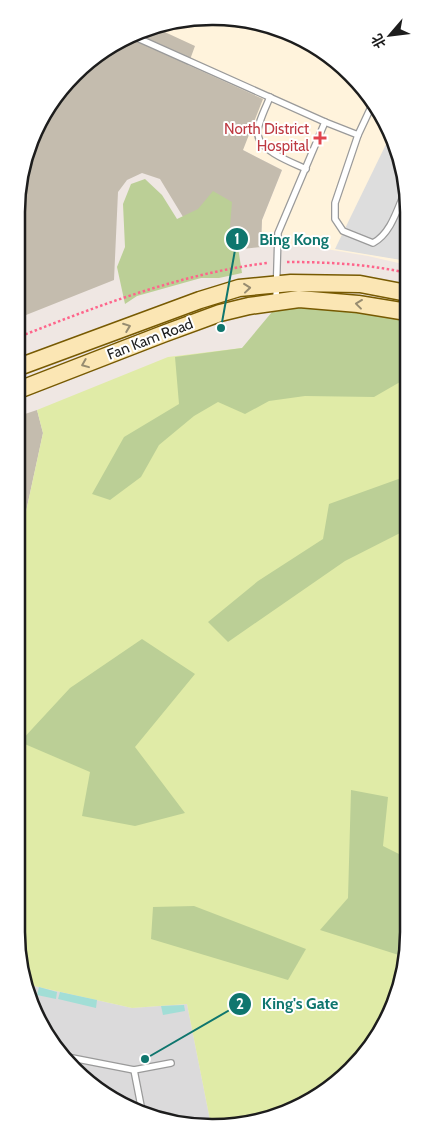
<svg xmlns="http://www.w3.org/2000/svg" width="425" height="1144" font-family="Cabin,'Noto Sans SC',sans-serif">
  <style>
    .residential { fill: #dbdadb }
    .education { fill: #fff3dc }
    .construction { fill: #c4bcae }
    .grass { fill: #e0eba7 }
    .forest { fill: #bbcf96 }
    .parking { fill: #ddd }
    .water { fill: #a2ded6 }
    .lines { fill: none; stroke-linecap: round; stroke-linejoin: round }
    .service-casing { stroke: #9a9a9a; stroke-width: 8 }
    .secondary-casing { stroke: #775a02; stroke-width: 19 }
    .path { stroke: #fe658b; stroke-width: 2.5; stroke-dasharray: 2.5 2.5; stroke-linecap: butt }
    .service { stroke: #fff; stroke-width: 5.5 }
    .secondary { stroke: #fbe6b4; stroke-width: 16 }
    .oneway { stroke: #978c70 }
    .health-dot { fill: #e0444e; stroke: #fff; stroke-width: 2 }
    .labels { text-anchor: middle; stroke-width: 4; stroke-linejoin: round; paint-order: stroke }
    .health-label { font-size: 15px; fill: #be3a42; stroke: #fff; text-anchor: end }
    .street-label { font-size: 15px; fill: #1d1d1d; stroke: #fff }
    .rim { fill: none; stroke: #1d1d1d; stroke-width: 2.5 }
    .leader { fill: none; stroke: #0f766e; stroke-width: 2 }
    .callout-dot { fill: #0f766e; stroke: #fff; stroke-width: 2 }
    .mark-label { font-size: 15px; text-anchor: middle; font-weight: bold; fill: #fff }
    .callout-label { font-size: 16px; text-anchor: middle; font-weight: bold; fill: #0f766e; stroke: #fff; stroke-width: 4; stroke-linejoin: round; paint-order: stroke }
  </style>
  <rect width="100%" height="100%" fill="#efe7e3"/>
  <polygon class="residential" points="25,984 132,1008 187,1004 211,1125 187,1126 115,1102 65,1061 27,995"/>
  <polygon class="education" points="187,18 264,23 311,43 360,83 389,126 407,187 407,265 368,256 308,246 261,247 262,220 282,170 243,150 126,39"/>
  <g class="construction">
    <polygon points="156,28 195,46 188,65 263,99 243,150 282,170 262,220 261,247 205,253 160,179 142,173 127,180 118,192 114,280 16,319 16,213 23,161 57,93 115,42"/>
    <polygon points="37,410 43,433 16,558 16,417"/>
  </g>
  <polygon class="grass" points="407,328 409,931 402,983 368,1051 321,1095 251,1124 211,1125 187,1004 132,1008 25,984 16,931 16,558 43,433 37,410 168,357"/>
  <g class="forest">
    <polygon points="145,179 162,195 177,219 198,209 213,191 232,202 230,227 237,241 242,273 219,278 201,278 137,296 125,304 117,267 125,247 123,204 131,184"/>
    <polygon points="277,306 358,307 407,315 407,378 374,397 305,396 269,401 245,414 218,402 194,416 159,445 141,477 110,500 92,494 124,437 179,404 175,357 242,348"/>
    <polygon points="404,477 408,478 408,529 345,561 228,642 208,622 258,581 323,539 329,504"/>
    <polygon points="142,639 195,674 135,747 185,813 135,826 82,816 90,772 20,742 70,688"/>
    <polygon points="351,790 388,797 383,846 409,859 409,931 405,957 320,930 348,898"/>
    <polygon points="194,906 306,949 288,980 151,939 153,907"/>
  </g>
  <polygon class="parking" points="391,134 407,187 407,258 401,260 335,249"/>
  <g class="water">
    <polygon points="39,987 57,992 56,999 37,995"/>
    <polygon points="60,992 97,1000 96,1008 58,999"/>
    <polygon points="184,1005 185,1011 163,1015 161,1006"/>
  </g>
  <g class="lines">
    <defs>
      <g id="service">
        <polyline points="133,36 325,122"/>
        <path d="M270 97C266 107 256 126 258 135 260 151 293 163 306 169"/>
        <path d="M358 135 335 203V219L343 231 373 243C392 233 398 206 407 187"/>
        <polyline points="276,301 278,233 325,122 358,135 373,103"/>
        <polyline points="62,1056 134,1070 171,1063"/>
        <polyline points="134,1070 142,1111"/>
      </g>
      <g id="secondary">
        <polyline points="16,368 200,300 239,288 291,283 360,284 407,293"/>
        <polyline points="16,391 163,334 220,313 249,306 299,299 358,304 407,312"/>
      </g>
    </defs>
    <use href="#service" class="service-casing"/>
    <use href="#secondary" class="secondary-casing"/>
    <g class="path">
      <path d="M287 262C327 262 368 264 407 273"/>
      <path d="M16 338C98 306 179 274 267 263"/>
    </g>
    <use href="#service" class="service"/>
    <use href="#secondary" class="secondary"/>
  </g>
  <defs><path id="oneway-chevron" d="M-2-3.5L2.5 0L-2 3.5" fill="none" stroke-width="1.6" stroke-linecap="round" stroke-linejoin="round" transform="scale(1.25)"/></defs>
  <g class="oneway">
    <use href="#oneway-chevron" transform="translate(247 288) rotate(-6)"/>
    <use href="#oneway-chevron" transform="translate(359 304) rotate(-173)"/>
    <use href="#oneway-chevron" transform="translate(127 327) rotate(-21)"/>
    <use href="#oneway-chevron" transform="translate(85 364) rotate(158)"/>
  </g>
  <path class="health-dot" d="M317.5 130.5h5v5h5v5h-5v5h-5v-5h-5v-5h5z"/>
  <g class="labels">
    <g class="health-label">
      <text x="309" y="134">North District<tspan x="309" dy="17">Hospital</tspan></text>
    </g>
    <g class="street-label">
      <text transform="translate(150 339) rotate(-21)" y="5">Fan Kam Road</text>
    </g>
  </g>
  <path d="M0 0H425V1144H0ZM212 25H213A187 187 0 0 1 400 212V932A187 187 0 0 1 213 1119H212A187 187 0 0 1 25 932V212A187 187 0 0 1 212 25Z" fill="#fff" fill-rule="evenodd"/>
  <path class="rim" d="M212 25H213A187 187 0 0 1 400 212V932A187 187 0 0 1 213 1119H212A187 187 0 0 1 25 932V212A187 187 0 0 1 212 25Z"/>
  <path class="leader" d="M221 328L237 239M145 1059L240 1004"/>
  <g class="callout-dot">
    <circle cx="221" cy="328" r="5"/>
    <circle cx="145" cy="1059" r="5"/>
    <circle cx="237" cy="239" r="12"/>
    <circle cx="240" cy="1004" r="12"/>
  </g>
  <g class="mark-label">
    <text x="237" y="244">1</text>
    <text x="240" y="1009">2</text>
  </g>
  <g class="callout-label">
    <text x="294" y="245">Bing Kong</text>
    <text x="300" y="1009">King's Gate</text>
  </g>
  <g transform="translate(390 35) rotate(242)" stroke="#ffffff" stroke-width="4" paint-order="stroke">
  <path d="M0-4L9 19L0 12L-9 19Z" fill="#1d1d1d"/>
  <text y="-8" font-size="14" font-weight="bold" text-anchor="middle" fill="#1d1d1d">北</text>
  </g>
</svg>
